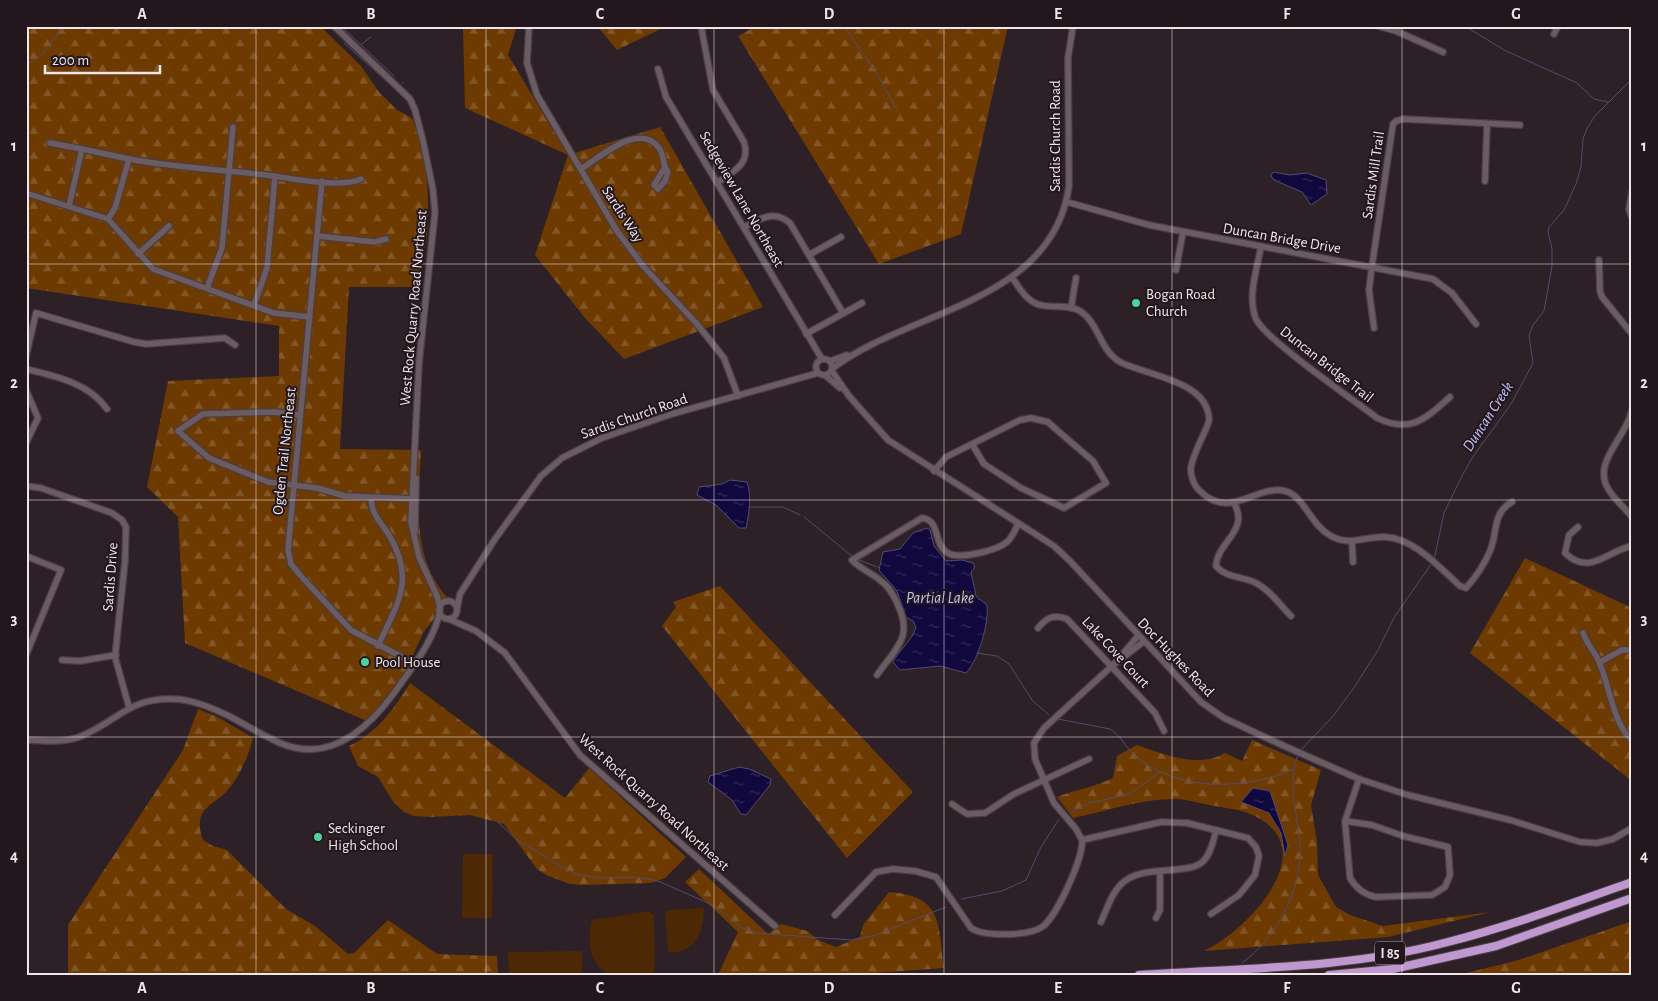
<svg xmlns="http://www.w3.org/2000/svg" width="1658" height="1001" font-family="'Alegreya Sans',sans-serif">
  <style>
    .forest { fill: url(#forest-firs) }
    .pitch { fill: #4c2804 }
    .water { fill: url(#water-ripples); stroke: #544b71 }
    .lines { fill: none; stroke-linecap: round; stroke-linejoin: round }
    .stream { stroke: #544b71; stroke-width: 1 }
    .minor-casing { stroke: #493f44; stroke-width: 8 }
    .highway-casing { stroke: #493f44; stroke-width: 10 }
    .minor { stroke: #6b5c63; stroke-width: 5.5 }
    .highway { stroke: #bf98d0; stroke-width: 8 }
    .grid { fill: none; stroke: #efe6ea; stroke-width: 1; stroke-opacity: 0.55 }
    .poi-dot { fill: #4ad49c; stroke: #23171d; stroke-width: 2 }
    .labels { text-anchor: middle; stroke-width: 4; stroke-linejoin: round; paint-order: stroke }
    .shield { fill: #23171d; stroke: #b2a8ac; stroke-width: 1 }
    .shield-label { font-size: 14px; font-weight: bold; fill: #efe6ea }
    .street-label { font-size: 15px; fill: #efe6ea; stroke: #23171d }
    .poi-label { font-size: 15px; fill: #efe6ea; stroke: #23171d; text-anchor: start }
    .water-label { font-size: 16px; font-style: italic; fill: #c0c5fa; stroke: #23171d }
    .neatline { fill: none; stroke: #efe6ea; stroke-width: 2 }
    .grid-label { font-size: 16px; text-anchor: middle; font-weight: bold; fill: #efe6ea }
  </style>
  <defs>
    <pattern id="forest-firs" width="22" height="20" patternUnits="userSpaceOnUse" patternTransform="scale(1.25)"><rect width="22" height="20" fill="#6d3a02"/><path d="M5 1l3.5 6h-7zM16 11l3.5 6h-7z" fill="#825627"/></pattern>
    <pattern id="water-ripples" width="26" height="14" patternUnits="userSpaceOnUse" patternTransform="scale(1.25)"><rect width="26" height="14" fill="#11083d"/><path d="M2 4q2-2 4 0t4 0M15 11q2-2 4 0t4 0" fill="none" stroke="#342c59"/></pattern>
  </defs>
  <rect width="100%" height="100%" fill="#2d2026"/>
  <g class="forest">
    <path d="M26 26H320L361 66 379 92 397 110 412 118C427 152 430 196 427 233 425 251 419 269 416 287H349L340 449 421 450C419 501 410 559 449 599L423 633 402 680 367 721 185 643 178 517 147 487 168 381 279 376V326L26 288Z"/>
    <polygon points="463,26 517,26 508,55 568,155 660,127 763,307 624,359 585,318 535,255 568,155 465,108"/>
    <polygon points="597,26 667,26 617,50"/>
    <polygon points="757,26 1008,26 961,234 879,264 738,36"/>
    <polygon points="1525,558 1632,608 1632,781 1470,653"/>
    <polygon points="720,586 913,792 847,858 662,626 676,607 673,602"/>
    <path d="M410 683 565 798 589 768 686 857 665 878 651 883 582 885 570 884 548 876 537 869 504 824 470 815 431 817 414 816 404 812 394 803 378 777 358 766 349 746C377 733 394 709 410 683Z"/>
    <path d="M198 709 218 717 253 738C248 758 239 778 225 793 218 800 207 805 202 814 198 822 200 833 203 840L213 846 227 850 286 909 315 926 348 954 354 953 388 920 437 954 497 956 498 975H68V925L183 750Z"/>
    <path d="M1252 740 1321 770 1311 805 1317 842 1318 875 1336 907 1350 915 1383 926 1491 912 1388 937 1204 951C1251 929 1330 842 1245 812 1236 809 1225 808 1215 806 1203 804 1190 800 1178 799 1143 798 1107 811 1073 818L1057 797C1075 790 1095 787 1113 778L1117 756 1137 745C1164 754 1198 769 1225 753L1242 761Z"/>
    <path d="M699 869 768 934 781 924 807 931 818 940 836 947 860 937 863 925 889 892C943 896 938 923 944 968L847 975H718L738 932 685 882Z"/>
    <polygon points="1632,921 1632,975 1458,975 1519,960"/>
  </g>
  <g class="pitch">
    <polygon points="463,854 493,854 492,918 462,918"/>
    <path d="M704 908C704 930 695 955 668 952L665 914 669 910Z"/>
    <path d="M648 911 654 915 655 969 651 975C639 975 622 978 611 975 589 968 587 938 592 920Z"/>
    <polygon points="582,951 582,975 509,975 508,952"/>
  </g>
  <g class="water">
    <polygon points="1273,172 1290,175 1307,173 1326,180 1327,194 1311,205 1302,192 1274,180 1271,176"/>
    <path d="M730 480 747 482C752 496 749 514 746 528H739L716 505 697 495 699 487 722 484Z"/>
    <path d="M927 528 930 530 934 546 946 561 962 560 973 563 975 567 971 572 976 596 987 605C989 623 979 659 966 673L940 666 900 670 893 662C899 650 913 640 916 627L913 621 906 617 897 591 879 570 883 552 900 549 913 533Z"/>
    <polygon points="739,767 749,769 771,779 770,785 746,815 741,814 732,800 708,782 710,776"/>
    <polygon points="1253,788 1270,791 1288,845 1285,856 1281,833 1269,813 1241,802"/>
  </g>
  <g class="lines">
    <g class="stream">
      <polyline points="341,26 394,76"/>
      <polyline points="844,26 877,74 897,110"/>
      <polyline points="1465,26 1504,50 1577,83 1594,99 1608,102"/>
      <polyline points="344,43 393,87"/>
      <polyline points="362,44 371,37"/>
      <polyline points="26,66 42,54 64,26"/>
      <polyline points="402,83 403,83"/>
      <polyline points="749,507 783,507 800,515"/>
      <polyline points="804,517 852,556"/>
      <polyline points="859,560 880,568"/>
      <polyline points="1434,560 1444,513 1461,478 1472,458 1511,404 1533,363 1529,335 1533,325 1544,311 1546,300 1552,266 1552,249 1548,232 1549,227 1564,210 1576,184 1581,167 1583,139 1587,128 1595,116 1632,79"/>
      <polyline points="977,653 997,656 1009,664 1032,700 1049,715"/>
      <path d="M1058 719 1110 729C1121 736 1125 746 1133 754 1175 792 1245 791 1293 769"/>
      <polyline points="1301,750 1334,715 1355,686 1378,650 1395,616 1432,563"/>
      <polyline points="1070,813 1089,803 1130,794 1160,772"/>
      <polyline points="498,822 517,840 575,874 601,878 636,877 658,881 715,906 741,927 757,933 851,940 873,936 946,907"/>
      <polyline points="961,899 1002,891 1026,880 1040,849 1059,819"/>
      <path d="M1242 963C1278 936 1301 892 1300 847 1299 816 1286 785 1298 755"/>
    </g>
    <defs>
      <g id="minor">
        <polyline points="334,26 410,99 415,110 423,141 433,190 435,212 419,363 411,522 419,557 437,596 440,608"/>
        <polyline points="529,26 527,63 537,95 617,231 644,267 697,324 724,358 738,396"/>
        <path d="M701 26 713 90 744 142C751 164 734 171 718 182"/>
        <polyline points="1378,26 1396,31 1443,52"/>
        <polyline points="1554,34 1558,26"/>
        <polyline points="658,69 666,97 822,359"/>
        <polyline points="50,143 82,149 69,206"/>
        <polyline points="82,149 129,159 115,208 108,219"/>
        <path d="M129 159C174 167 220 170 266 175 291 178 339 189 361 179"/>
        <path d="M581 169C600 157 640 121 659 148 663 152 663 161 665 167L654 185 658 189 665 181 668 172 665 167"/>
        <polyline points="322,181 288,550 291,564 300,575 351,630 413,663"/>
        <polyline points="1485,181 1487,124"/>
        <polyline points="1632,192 1629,209 1632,218"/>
        <polyline points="26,193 108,219 153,269 274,313 310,317"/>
        <polyline points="1067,202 1149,225 1433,279 1452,293 1476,324"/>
        <path d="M744 227C761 219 773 209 790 223L843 313"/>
        <polyline points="317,236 375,242 386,239"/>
        <path d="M1261 247C1257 269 1247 297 1256 319 1265 339 1354 400 1377 418 1411 434 1425 419 1450 397"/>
        <polyline points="138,254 169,226"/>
        <polyline points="809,255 841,237"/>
        <polyline points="1599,260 1600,291 1602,297 1632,334"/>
        <polyline points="1176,270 1183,232"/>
        <path d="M1012 278C1018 285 1022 294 1029 299 1043 312 1065 302 1080 311 1099 323 1100 351 1120 362 1148 376 1210 381 1209 421 1204 436 1194 451 1191 467 1190 475 1194 486 1200 491 1230 521 1257 484 1285 491 1304 495 1311 527 1333 537 1351 546 1366 536 1385 537 1414 538 1439 567 1460 586L1466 588C1475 578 1485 563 1490 551 1498 532 1492 513 1512 502"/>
        <polyline points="207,288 222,248 233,127"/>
        <polyline points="254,305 267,268 275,176"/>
        <polyline points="1071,308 1076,278"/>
        <polyline points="1374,328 1369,290 1372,266 1393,124 1396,121 1403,119 1520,125"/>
        <polyline points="806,334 862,303"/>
        <polyline points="26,356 36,313 134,342 146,344 225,338 235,345"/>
        <circle cx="824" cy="367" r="8"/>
        <polyline points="830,361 847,355"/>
        <path d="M833 368C909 310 1053 303 1069 186L1068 58 1073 26"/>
        <path d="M26 369C55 376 89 383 107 409"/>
        <polyline points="832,371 849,396 888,440 1054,546 1070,561 1201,702 1224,718 1282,745 1359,779 1408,795 1510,820 1580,842 1597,843 1613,839 1632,828"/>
        <polyline points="826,376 840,388"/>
        <polyline points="26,390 38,418 26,443"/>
        <path d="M1632 410C1627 438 1588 464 1611 493 1617 502 1625 508 1632 517"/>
        <polyline points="300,415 274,412 203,414 178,431 209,458 268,482 317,488 345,496 415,499"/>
        <polyline points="934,471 946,457 1020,420 1031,418 1048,422 1058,431 1093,461 1106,483 1064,508 1021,488 984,464 972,444"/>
        <polyline points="26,486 41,488 112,513 122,520 126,527 125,561 115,657 129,707"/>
        <path d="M371 498C371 514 381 522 389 535 416 580 397 604 378 646"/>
        <path d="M1234 503C1250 531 1217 542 1216 566 1226 578 1242 576 1256 583 1270 590 1280 605 1291 616"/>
        <path d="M1578 527 1569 535 1565 553C1590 577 1608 550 1632 546"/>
        <polyline points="415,531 416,478"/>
        <polyline points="1352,542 1353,562"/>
        <polyline points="26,556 61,570 26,655"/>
        <circle cx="448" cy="610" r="9"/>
        <polyline points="457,609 460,594 495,539 541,476 562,458 602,438 672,414 818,373"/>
        <polyline points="449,619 476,631 505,653 580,755 775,926"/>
        <path d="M1038 628C1047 617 1054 614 1067 619L1155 713 1164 731"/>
        <path d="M1583 633C1587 645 1596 653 1600 664 1609 685 1614 726 1632 740"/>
        <polyline points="1143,642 1112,666 1044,728 1034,743 1035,759 1054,803 1076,829 1082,840 1161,822 1187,823 1248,838 1256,847 1259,856 1255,875 1239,895 1211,914"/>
        <polyline points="62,660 80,661 116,655"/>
        <polyline points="1600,662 1622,650 1632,650"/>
        <polyline points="1114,664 1138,636"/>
        <path d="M877 675C896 648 914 637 897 603 893 594 888 586 881 581 872 573 860 569 852 560L922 518C941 520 933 545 948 553 960 560 999 550 1008 541 1013 536 1015 530 1018 524"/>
        <path d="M26 740C43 741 62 743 79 737 116 723 127 698 172 699 192 699 212 708 229 716 246 725 262 735 280 743 329 764 367 730 394 693 411 669 435 640 440 610"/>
        <polyline points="952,804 967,814 985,813 1014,794 1089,759"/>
        <path d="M1345 821 1372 825 1403 836 1448 847 1450 875 1445 887 1432 895 1376 897C1365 895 1356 888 1350 878L1345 821 1359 779"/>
        <path d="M835 915 876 872 893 869 915 871 936 877 971 928C984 937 1029 936 1042 927 1056 918 1084 857 1082 840"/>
        <path d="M1156 918 1160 910V871C1198 867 1207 871 1216 830"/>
        <path d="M1101 922C1115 888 1120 873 1160 871"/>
      </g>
      <g id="highway">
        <path d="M1139 975C1240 968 1346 969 1444 943 1508 927 1570 904 1632 882"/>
        <polyline points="1329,975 1393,969 1496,946 1632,898"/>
      </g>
    </defs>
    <use href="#minor" class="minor-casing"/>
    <use href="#highway" class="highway-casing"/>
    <use href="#minor" class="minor"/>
    <use href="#highway" class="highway"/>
  </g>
  <path class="grid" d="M256 26V975M486 26V975M714 26V975M944 26V975M1172 26V975M1402 26V975M26 264H1632M26 500H1632M26 737H1632"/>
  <g class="poi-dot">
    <circle cx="1136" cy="303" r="5"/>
    <circle cx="365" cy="662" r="5"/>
    <circle cx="318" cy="837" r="5"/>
  </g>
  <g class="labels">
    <rect class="shield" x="1375" y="941.5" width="30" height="23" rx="4"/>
    <g class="shield-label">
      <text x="1390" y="958">I 85</text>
    </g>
    <g class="street-label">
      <text transform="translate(1055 136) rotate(-90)" y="5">Sardis Church Road</text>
      <text transform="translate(1373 175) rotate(-82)" y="5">Sardis Mill Trail</text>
      <text transform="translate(742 199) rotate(60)" y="5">Sedgeview Lane Northeast</text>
      <text transform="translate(623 214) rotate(57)" y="5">Sardis Way</text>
      <text transform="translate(1282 238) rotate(10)" y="5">Duncan Bridge Drive</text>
      <text transform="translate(413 308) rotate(-85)" y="5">West Rock Quarry Road Northeast</text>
      <text transform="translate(1327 364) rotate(38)" y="5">Duncan Bridge Trail</text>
      <text transform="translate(634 416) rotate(-19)" y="5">Sardis Church Road</text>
      <text transform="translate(284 451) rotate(-84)" y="5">Ogden Trail Northeast</text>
      <text transform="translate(110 577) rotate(-86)" y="5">Sardis Drive</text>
      <text transform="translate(1116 652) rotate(47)" y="5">Lake Cove Court</text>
      <text transform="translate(1176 657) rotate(46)" y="5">Doc Hughes Road</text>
      <text transform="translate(654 802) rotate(42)" y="5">West Rock Quarry Road Northeast</text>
    </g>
    <g class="poi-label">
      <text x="1146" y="299">Bogan Road<tspan x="1146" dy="17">Church</tspan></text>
      <text x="375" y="667">Pool House</text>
      <text x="328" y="833">Seckinger<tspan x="328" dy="17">High School</tspan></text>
    </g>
    <g class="water-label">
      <text transform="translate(1487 416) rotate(-57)" y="6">Duncan Creek</text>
      <text x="940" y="603">Partial Lake</text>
    </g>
  </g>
  <rect width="1658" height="1001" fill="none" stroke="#23171d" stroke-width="55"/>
  <path d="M45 65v8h115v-8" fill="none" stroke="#efe6ea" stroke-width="2.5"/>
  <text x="52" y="65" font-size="15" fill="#efe6ea" stroke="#23171d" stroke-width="4" paint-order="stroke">200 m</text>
  <rect x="28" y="28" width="1602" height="946" class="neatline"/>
  <g class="grid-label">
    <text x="142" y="19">A</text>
    <text x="371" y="19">B</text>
    <text x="600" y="19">C</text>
    <text x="829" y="19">D</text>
    <text x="1058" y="19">E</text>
    <text x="1287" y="19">F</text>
    <text x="1516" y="19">G</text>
    <text x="14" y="151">1</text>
    <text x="1644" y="151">1</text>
    <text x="14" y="388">2</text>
    <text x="1644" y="388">2</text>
    <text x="14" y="624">3</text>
    <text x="1644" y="624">3</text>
    <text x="14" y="861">4</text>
    <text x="1644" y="861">4</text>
    <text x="142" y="993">A</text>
    <text x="371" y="993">B</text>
    <text x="600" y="993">C</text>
    <text x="829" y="993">D</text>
    <text x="1058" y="993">E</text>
    <text x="1287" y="993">F</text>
    <text x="1516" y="993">G</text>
  </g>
</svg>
